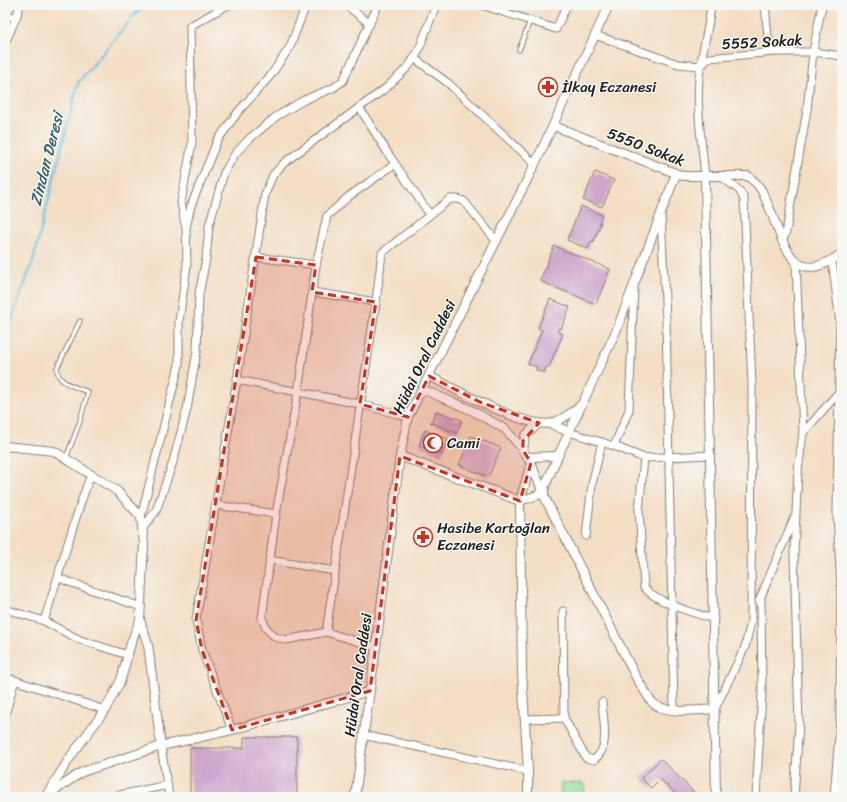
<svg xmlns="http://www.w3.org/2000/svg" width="847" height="802" font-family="Sriracha,sans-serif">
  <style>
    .green { fill: #94df9b; stroke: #587e5c }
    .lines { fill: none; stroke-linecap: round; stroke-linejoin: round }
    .stream { stroke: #62c0e1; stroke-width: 2.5 }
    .building { fill: #cea6cc }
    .service-casing { stroke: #887d70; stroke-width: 5.5 }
    .minor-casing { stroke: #887d70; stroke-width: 9 }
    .tertiary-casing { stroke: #887d70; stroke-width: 10 }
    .service { stroke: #fff; stroke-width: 3.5 }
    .minor { stroke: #fff; stroke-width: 7 }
    .tertiary { stroke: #fff; stroke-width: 8 }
    .marked { fill: #c8321e; fill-opacity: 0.2; stroke: #c8321e; stroke-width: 3; stroke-dasharray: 8 5; stroke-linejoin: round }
    .labels { text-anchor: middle; stroke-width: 3; stroke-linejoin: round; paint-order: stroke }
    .street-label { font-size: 15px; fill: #1c1c1c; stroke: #f6f6f2 }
    .poi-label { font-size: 15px; fill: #1c1c1c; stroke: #f6f6f2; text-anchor: start }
    .water-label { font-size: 16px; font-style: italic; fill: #385e6b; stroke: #f6f6f2 }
  </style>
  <rect width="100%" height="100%" fill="#f6f6f2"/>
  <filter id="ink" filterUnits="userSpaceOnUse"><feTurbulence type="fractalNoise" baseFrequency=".025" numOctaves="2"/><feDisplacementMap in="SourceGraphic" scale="8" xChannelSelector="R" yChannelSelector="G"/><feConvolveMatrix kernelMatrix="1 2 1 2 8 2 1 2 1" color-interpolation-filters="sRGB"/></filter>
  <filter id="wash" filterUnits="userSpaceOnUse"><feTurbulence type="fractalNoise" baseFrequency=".012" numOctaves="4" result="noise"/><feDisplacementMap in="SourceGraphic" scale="16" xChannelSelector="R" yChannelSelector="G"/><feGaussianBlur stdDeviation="0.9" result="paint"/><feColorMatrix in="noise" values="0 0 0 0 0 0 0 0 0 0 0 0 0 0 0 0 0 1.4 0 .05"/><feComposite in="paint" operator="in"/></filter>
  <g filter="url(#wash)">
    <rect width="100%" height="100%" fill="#f3dec4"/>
    <polygon class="green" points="561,782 585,784 584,797 560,797"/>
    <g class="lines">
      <polyline class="stream" points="5,337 33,261 78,83 143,5"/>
    </g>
    <g id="blocks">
      <g class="building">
        <polygon points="595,172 614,180 602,207 583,200"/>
        <polygon points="581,206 602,215 599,223 601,223 593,242 591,241 588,249 567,240"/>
        <polygon points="554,246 610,269 596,304 540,281"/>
        <polygon points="550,299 570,307 561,329 558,328 557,331 563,334 549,367 547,366 544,373 536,370 537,367 528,364 542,330 538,328"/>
        <polygon points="436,411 462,420 457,433 431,423"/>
        <polygon points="425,430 448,439 442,455 419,446"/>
        <polygon points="471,436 501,448 488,477 459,465"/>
        <polygon points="244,737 297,737 297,797 190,797 190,748 244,748"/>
        <polygon points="661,759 685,783 698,797 671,797 675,793 660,779 651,788 641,778"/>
      </g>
    </g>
  </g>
  <g filter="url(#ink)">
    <use href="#blocks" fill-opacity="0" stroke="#887d70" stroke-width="1"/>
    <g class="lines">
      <defs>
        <g id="service">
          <polyline points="519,50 530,21"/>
          <path d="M66 458 79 424 88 392C76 387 56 383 57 368L80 321"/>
        </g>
        <g id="minor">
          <polyline points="346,5 370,24"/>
          <polyline points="482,5 556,29 567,5"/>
          <polyline points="765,5 768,36 774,52"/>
          <polyline points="5,14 16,18 20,5"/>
          <polyline points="595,35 678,64 701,66 709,58 774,52 813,52 842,56"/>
          <polyline points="5,43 16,18"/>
          <polyline points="414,58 448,83 535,164"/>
          <polyline points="359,107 389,155 430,215"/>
          <path d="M705 177C702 142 695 104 700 69 703 47 709 27 711 5"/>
          <polyline points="661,215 666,321 674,710"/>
          <polyline points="185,224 181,202 192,143 190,26 228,5"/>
          <polyline points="782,242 786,232 807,110 813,52 822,5"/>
          <polyline points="256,257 316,265"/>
          <polyline points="832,260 840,323 837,513 841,587 840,722 834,797"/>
          <polyline points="312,292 376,302"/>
          <polyline points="237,380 360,404 408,417"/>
          <polyline points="569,432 614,446 644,458 711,455"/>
          <polyline points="803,433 839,392"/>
          <polyline points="614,446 629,410 634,287"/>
          <path d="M644 458 639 510 644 587C654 601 696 614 714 619"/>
          <polyline points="216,505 276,514"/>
          <polyline points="141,517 179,365 179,321 187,265 186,228 191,206 217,141 238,112 271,75 290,47 306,5"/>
          <polyline points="142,529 156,511 173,462 187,409 197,351 199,294 206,259 209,226 224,173 235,154 249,139 277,116 304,100 333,88 343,81 378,5"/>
          <polyline points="586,536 592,484 602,442"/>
          <polyline points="269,560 335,571"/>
          <polyline points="58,578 141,607"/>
          <polyline points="759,601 794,518"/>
          <polyline points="5,609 44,621 80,640 128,655"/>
          <polyline points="563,611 564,718"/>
          <path d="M44 621C60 572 73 522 91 474"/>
          <polyline points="326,632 376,302 382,253 450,199 458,199 464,201 497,242"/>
          <polyline points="376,647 326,632 286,640 275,637 266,628 262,618 276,514 298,392 316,265 327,216 348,197 395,164"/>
          <polyline points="5,677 105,710"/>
          <polyline points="715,709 745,647 751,622 752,385 744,199 739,190 720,176"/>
          <polyline points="5,715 15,680"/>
          <path d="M525 719 564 718 586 758 594 760C611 747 603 721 602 702"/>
          <polyline points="232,730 202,650 196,620 237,380 265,194 273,175 285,162 386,88 409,66 418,52 436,5"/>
          <polyline points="363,735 528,771"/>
          <polyline points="161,746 169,797"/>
          <polyline points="110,797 168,785"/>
          <polyline points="756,797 762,692 761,598"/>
          <polyline points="794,797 799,724 794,553 798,471 803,433 796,262"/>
        </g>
        <g id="tertiary">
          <path d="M554 126 683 176H748L757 184 762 191C766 201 771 210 774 220 788 257 800 285 842 253"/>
          <polyline points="705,177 716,797"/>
          <path d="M429 376C453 388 527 430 552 423 563 420 572 412 581 405"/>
          <path d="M422 389 471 410 505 429 519 445 531 463 546 500 637 679C642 686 646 694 651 701 662 715 699 710 715 709"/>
          <polyline points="551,424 569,432"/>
          <polyline points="5,446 54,451 117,491 141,517 144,544 140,620 148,645 161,746"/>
          <polyline points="523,450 525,436 539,423"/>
          <polyline points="400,456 520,501 522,673 528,771 528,797"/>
          <polyline points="527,457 558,456"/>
          <polyline points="544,493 545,486 558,456 617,329 676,174"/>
          <polyline points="520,501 531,463"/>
          <polyline points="520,501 544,493"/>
          <polyline points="47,794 71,756 105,710 121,680 131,643 140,620"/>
          <polyline points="45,797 82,772 161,746 232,730 370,691"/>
          <polyline points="355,797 376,647 400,456 408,417 535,164 609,5"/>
        </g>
      </defs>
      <use href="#service" class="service-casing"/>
      <use href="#minor" class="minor-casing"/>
      <use href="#tertiary" class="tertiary-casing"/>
      <use href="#service" class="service"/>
      <use href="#minor" class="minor"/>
      <use href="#tertiary" class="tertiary"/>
    </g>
  </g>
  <path class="marked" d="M256 257 316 265 312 292 376 302 360 404 408 417 429 376 480 402 539 423 523 441V450L531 463 520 501 400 456 370 691 232 730 202 650 196 620Z"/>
  <defs>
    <symbol id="pharmacy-ring" viewBox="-11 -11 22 22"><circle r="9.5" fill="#f6f6f2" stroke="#c8321e" stroke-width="1.5"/><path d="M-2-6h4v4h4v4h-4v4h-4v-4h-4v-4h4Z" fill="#c8321e"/></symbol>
    <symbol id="mosque-ring" viewBox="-11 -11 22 22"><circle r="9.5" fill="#f6f6f2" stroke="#c8321e" stroke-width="1.5"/><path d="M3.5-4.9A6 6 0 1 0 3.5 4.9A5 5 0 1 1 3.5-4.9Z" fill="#c8321e"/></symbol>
  </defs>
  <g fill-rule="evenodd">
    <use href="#pharmacy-ring" x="537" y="76" width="22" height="22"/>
    <use href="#mosque-ring" x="422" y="432" width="22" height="22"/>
    <use href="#pharmacy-ring" x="412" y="526" width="22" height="22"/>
  </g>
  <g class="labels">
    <g class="street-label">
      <text transform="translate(762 42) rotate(-3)" y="5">5552 Sokak</text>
      <text transform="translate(646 147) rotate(21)" y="5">5550 Sokak</text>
      <text transform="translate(424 357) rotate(-64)" y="5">Hüdai Oral Caddesi</text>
      <text transform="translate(358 675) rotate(-82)" y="5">Hüdai Oral Caddesi</text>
    </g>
    <g class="poi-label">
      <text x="562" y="92">İlkay Eczanesi</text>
      <text x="447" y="448">Cami</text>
      <text x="437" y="533">Hasibe Kartoğlan<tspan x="437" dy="17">Eczanesi</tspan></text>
    </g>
    <g class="water-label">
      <text transform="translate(46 159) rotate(-76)" y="6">Zindan Deresi</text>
    </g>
  </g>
  <rect width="847" height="802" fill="none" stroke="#f6f6f2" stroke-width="20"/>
</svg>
